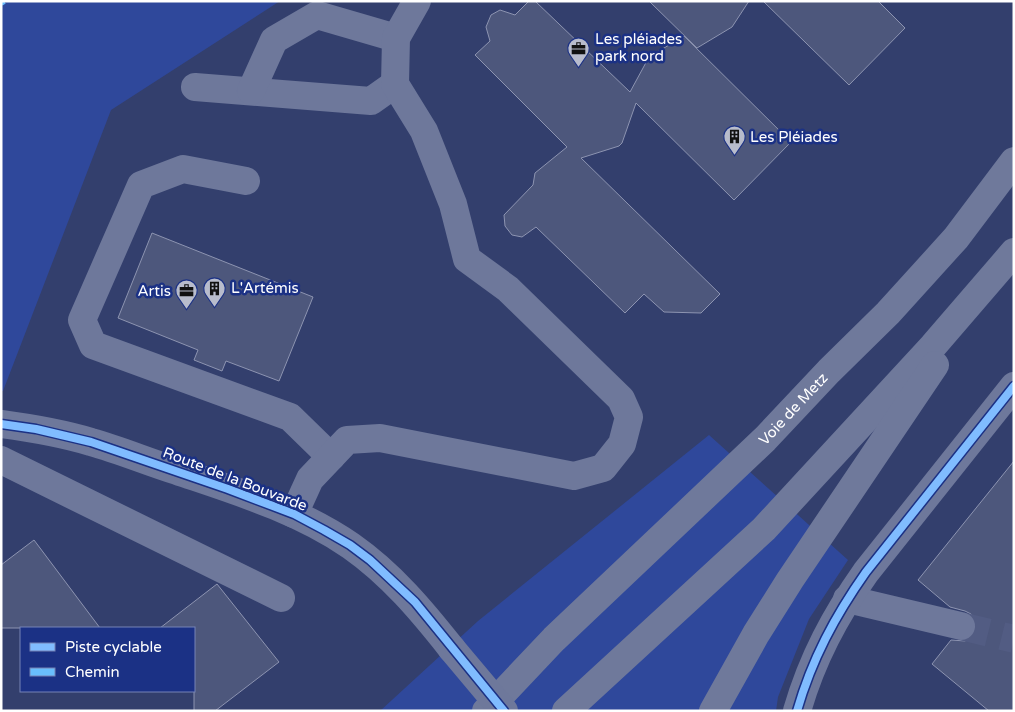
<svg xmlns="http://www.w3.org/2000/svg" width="1015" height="712" font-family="'Varela Round',sans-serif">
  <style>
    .green { fill: #2f489b }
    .building { fill: #4d577c; stroke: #8d94b1 }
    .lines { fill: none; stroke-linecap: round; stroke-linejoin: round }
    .minor-tunnel { stroke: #525c83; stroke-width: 28; stroke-dasharray: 28 14; stroke-linecap: butt }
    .minor { stroke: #6e789b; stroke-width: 28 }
    .highway { stroke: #6f799b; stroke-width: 28 }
    .minor-bridge { stroke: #6e789b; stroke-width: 28 }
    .quiet { stroke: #69befc; stroke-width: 6; stroke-dasharray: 12 6; stroke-linecap: butt }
    .cycleway-casing { stroke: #1b3185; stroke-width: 11 }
    .cycleway { stroke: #80bcff; stroke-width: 8 }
    .labels { text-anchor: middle; stroke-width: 5; stroke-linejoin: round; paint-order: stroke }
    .poi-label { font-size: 15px; fill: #fff; stroke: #1b3185; text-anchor: start }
    .street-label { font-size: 15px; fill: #fff; stroke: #1b3185 }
  </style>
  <rect width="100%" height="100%" fill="#333f6d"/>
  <g class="green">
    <polygon points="1,1 280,1 111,110 3,391 1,391"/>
    <polygon points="709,435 848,560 809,619 778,697 776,711 380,711 478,621"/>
  </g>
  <g class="building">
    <polygon points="529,1 535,1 630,92 649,57 684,36 791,142 734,200 636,103 622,143 619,146 581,158 720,294 701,313 664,312 644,294 625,313 536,227 522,237 512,235 505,226 504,215 533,185 535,173 567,147 475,55 490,41 486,27 491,15 500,10 515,15"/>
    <polygon points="649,1 749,1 732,27 697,48"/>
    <polygon points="763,1 878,1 905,28 849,85"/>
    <polygon points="152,233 313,297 279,381 226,361 222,371 194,360 198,350 118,318"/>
    <polygon points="1014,461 1014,711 989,711 932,664 951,640 965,641 972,637 976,629 976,621 971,614 965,611 950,607 918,580"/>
    <polygon points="34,540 100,628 1,628 1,565"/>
    <polygon points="217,584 279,662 215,711 194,711 194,628 160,628"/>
  </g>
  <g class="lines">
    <polyline class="minor-tunnel" points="961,626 1014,639"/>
    <g class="minor">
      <polyline points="195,87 371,101 395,84"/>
      <polyline points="251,91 274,40 317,15 396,38"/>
      <polyline points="246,181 183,169 141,185 82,320 93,345 290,417 331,457"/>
      <path d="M1 424C31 428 61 433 91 442 120 450 148 462 177 471 236 491 299 510 351 546 391 574 422 611 452 649"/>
      <polyline points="1,460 281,598"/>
      <polyline points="294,514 310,479 347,440 380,438 574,476 603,468 622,444 629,417 621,399 508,289 467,259 453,204 424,131 395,84 396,38 417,1"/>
      <polyline points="847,599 961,626"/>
      <path d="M797 711C812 659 835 616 866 572L1014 386"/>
    </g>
    <g class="highway">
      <path id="s1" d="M486 711 554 639 765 439 829 371 888 313 956 238 1014 161"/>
      <polyline points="566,711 764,529 933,346 1014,252"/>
      <polyline points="713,711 756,634 790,580 935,365"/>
    </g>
    <polyline class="minor-bridge" points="452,649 504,711"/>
    <polyline class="quiet" points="1,3 4,1"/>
    <defs>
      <g id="cycleway">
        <polyline points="1,424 36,429 91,442 228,489 294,514 324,530 350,545 370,560 415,602 504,711"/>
        <path d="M797 711C812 659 835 616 866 572L1014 386"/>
      </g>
    </defs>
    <use href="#cycleway" class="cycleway-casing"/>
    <use href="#cycleway" class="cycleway"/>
  </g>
  <defs>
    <symbol id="office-pin" viewBox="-11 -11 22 30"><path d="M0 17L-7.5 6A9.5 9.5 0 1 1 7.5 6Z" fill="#b8bccc" stroke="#1b3185"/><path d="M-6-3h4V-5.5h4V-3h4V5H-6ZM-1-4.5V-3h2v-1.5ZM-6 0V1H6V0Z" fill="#111"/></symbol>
    <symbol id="building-pin" viewBox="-11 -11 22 30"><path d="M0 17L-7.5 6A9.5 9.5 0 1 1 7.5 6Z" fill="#b8bccc" stroke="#1b3185"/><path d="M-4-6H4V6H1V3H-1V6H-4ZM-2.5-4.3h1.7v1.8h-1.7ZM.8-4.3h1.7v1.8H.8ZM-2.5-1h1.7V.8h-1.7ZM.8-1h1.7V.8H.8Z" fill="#111"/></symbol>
  </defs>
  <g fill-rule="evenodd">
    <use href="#office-pin" x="566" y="36" width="25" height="34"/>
    <use href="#building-pin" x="722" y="124" width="25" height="34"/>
    <use href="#building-pin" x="202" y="276" width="25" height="34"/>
    <use href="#office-pin" x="174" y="278" width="25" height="34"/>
  </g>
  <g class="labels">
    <g class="poi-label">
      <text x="595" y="44">Les pléiades<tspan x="595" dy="17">park nord</tspan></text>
      <text x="750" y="142">Les Pléiades</text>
      <text x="231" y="293">L'Artémis</text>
      <text x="171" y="296" text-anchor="end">Artis</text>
    </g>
    <g class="street-label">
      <text dy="5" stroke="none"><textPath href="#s1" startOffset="431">Voie de Metz</textPath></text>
      <text transform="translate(235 479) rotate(21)" y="5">Route de la Bouvarde</text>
    </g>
  </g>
  <rect width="1015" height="712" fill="none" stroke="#ffffff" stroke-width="5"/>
  <rect x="20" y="627" width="175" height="65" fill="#1b3185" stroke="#7683b6"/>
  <rect x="30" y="643" width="25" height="8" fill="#80bcff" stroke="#7683b6"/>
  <text x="65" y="652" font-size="15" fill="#ffffff">Piste cyclable</text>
  <rect x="30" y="668" width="25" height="8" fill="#69befc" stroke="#7683b6"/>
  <text x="65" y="677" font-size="15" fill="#ffffff">Chemin</text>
</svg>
